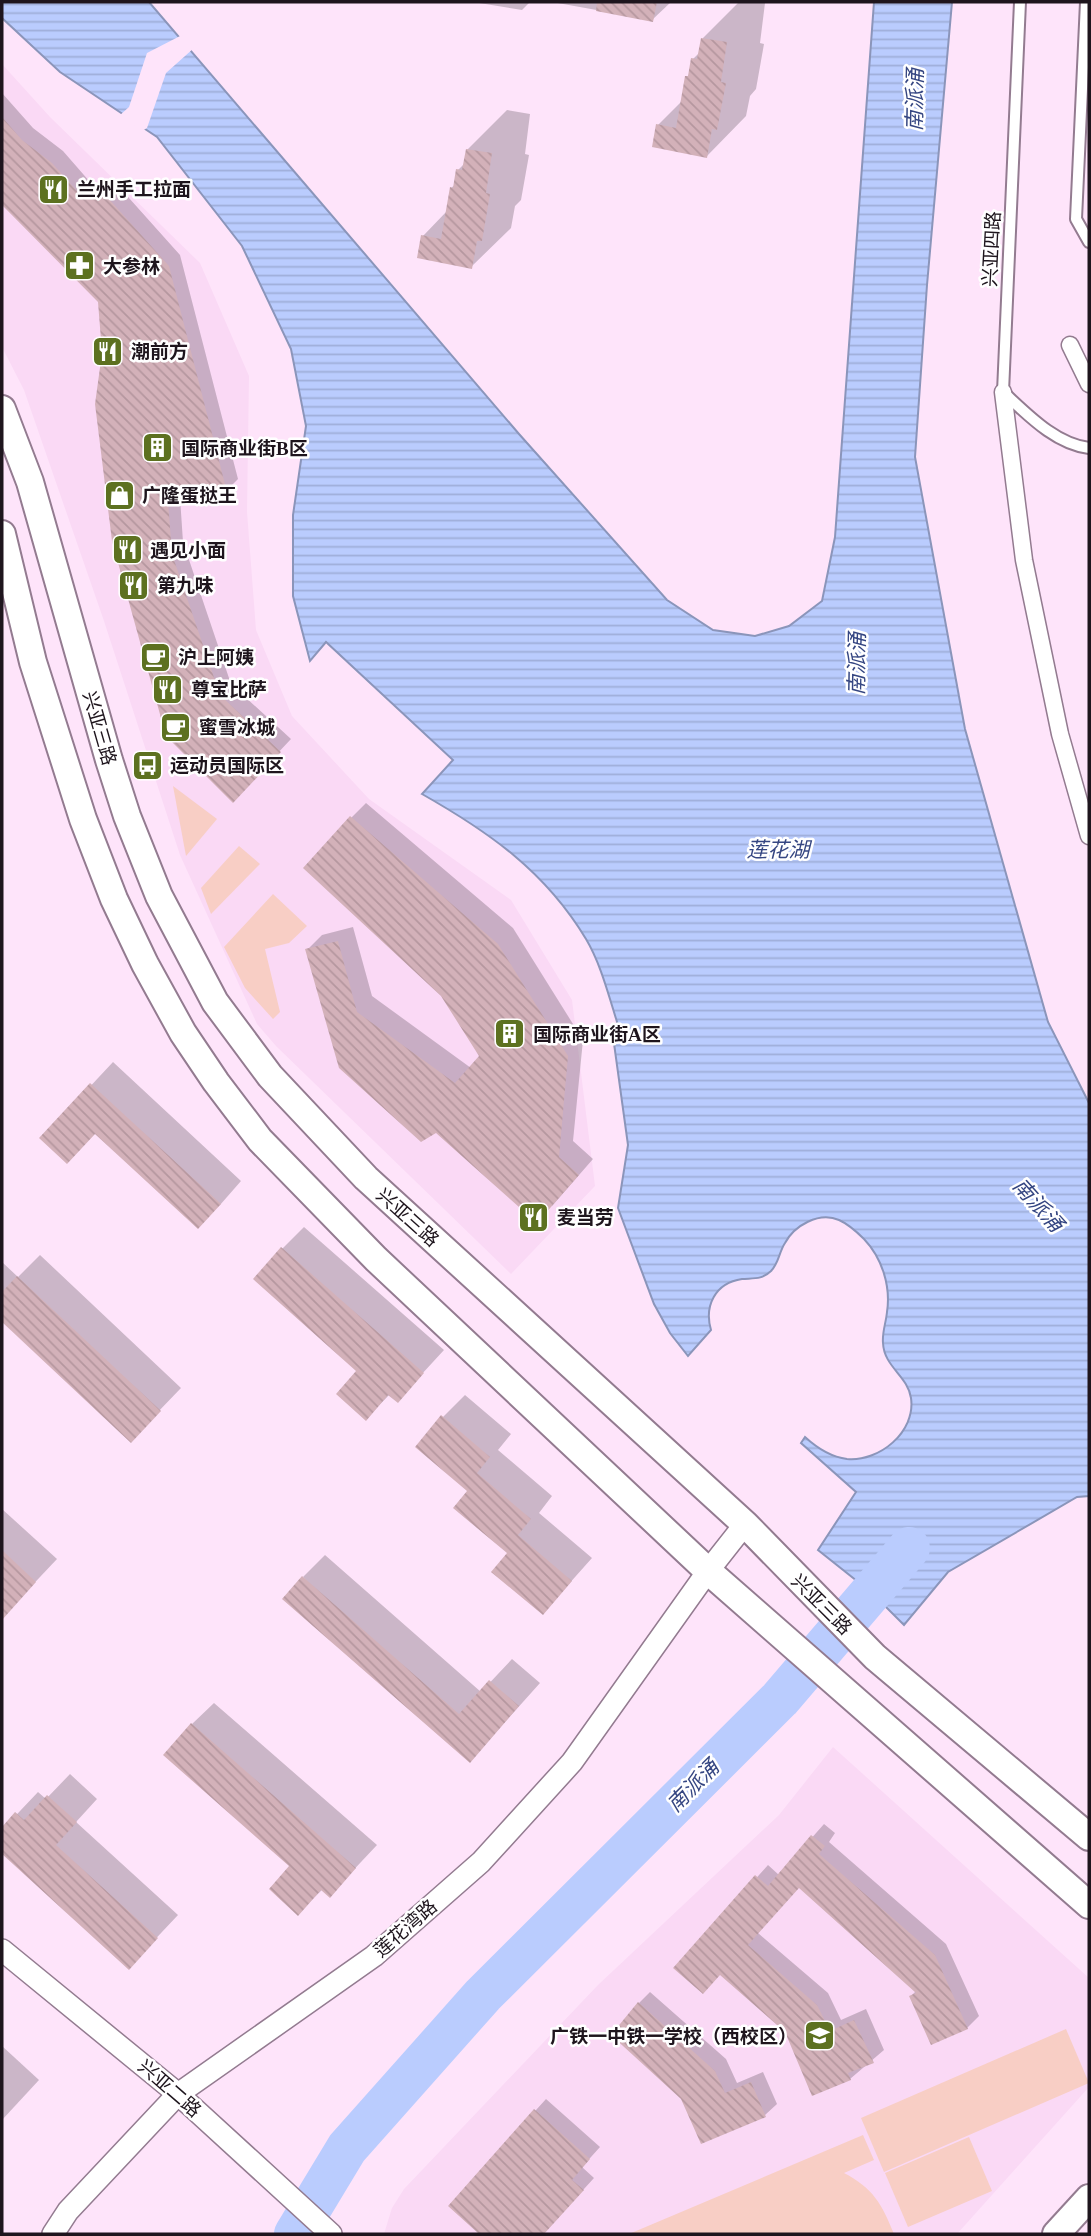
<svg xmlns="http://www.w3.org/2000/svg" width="1091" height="2236" font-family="'Times New Roman','Noto Sans SC',serif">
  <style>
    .built { fill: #fad9f5 }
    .green { fill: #f8cec5 }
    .water { fill: url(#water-rules); stroke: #8b95ba; stroke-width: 2 }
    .pier { fill: #fee4fa }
    .shadow { fill: #0003 }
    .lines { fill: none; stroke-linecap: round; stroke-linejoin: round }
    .river { stroke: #baccfe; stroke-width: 42 }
    .building { fill: url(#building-back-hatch) }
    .service-casing { stroke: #937b90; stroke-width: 14 }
    .pedestrian-casing { stroke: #937b90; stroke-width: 19 }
    .minor-casing { stroke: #937b90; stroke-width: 24 }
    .tertiary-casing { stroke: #937b90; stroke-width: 30 }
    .service { stroke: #fff; stroke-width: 10 }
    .pedestrian { stroke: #fff; stroke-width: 16 }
    .minor { stroke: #fff; stroke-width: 21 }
    .tertiary { stroke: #fff; stroke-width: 26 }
    .labels { text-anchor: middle; stroke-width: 5; stroke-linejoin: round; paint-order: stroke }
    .poi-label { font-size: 19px; font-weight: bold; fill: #1e151d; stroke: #fff; text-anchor: start }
    .street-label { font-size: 19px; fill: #1e151d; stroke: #fff }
    .water-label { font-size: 21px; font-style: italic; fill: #354682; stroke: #fff }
  </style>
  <defs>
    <pattern id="water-rules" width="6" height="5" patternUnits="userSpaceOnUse" patternTransform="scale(1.75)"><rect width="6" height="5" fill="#baccfe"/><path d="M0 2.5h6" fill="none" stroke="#9faed9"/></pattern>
    <pattern id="building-back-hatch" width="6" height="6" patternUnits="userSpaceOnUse" patternTransform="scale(1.75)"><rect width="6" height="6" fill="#d3b1b9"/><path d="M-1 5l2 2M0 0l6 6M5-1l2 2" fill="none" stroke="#b5979f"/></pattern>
  </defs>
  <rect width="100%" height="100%" fill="#fee4fa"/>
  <g class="built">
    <polygon points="2,64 50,117 200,263 249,376 247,512 256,630 292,716 369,799 511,900 572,1000 595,1186 511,1274 276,1046 257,1024 180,855 104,621 24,390 2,347"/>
    <polygon points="833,1747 1089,1978 1089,2087 957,2234 384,2234 392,2208 404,2189 598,1985 779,1815"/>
  </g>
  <g class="green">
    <polygon points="173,786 217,819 186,856"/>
    <polygon points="239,846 260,864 211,914 201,888"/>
    <polygon points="273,894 307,926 289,943 265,949 280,1012 273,1019 245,988 224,947"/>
    <polygon points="1066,2029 1089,2083 884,2172 861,2118"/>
    <path d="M863 2135 874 2160 844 2173C873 2188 882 2204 894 2234H629Z"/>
    <polygon points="969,2137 992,2191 908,2227 885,2173"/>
  </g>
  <path class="water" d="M2 2H149L519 434 667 600 713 630 755 636 789 626 822 601 835 537 874 2H952L927 285 915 457 965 729 1048 1022 1089 1103V1496L1077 1497 948 1572 904 1625 872 1593 818 1550 856 1492 801 1443 805 1437C817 1448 831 1457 847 1459 879 1462 916 1432 911 1398 908 1376 884 1367 883 1343 882 1332 886 1323 887 1312 891 1286 882 1258 864 1239 857 1232 848 1224 839 1220 819 1211 794 1226 785 1243 779 1252 779 1263 771 1271 762 1280 753 1278 742 1279 715 1283 704 1306 711 1330L688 1356 670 1333 654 1304 618 1208 628 1145 612 1029 618 1025C609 997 601 964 586 939 545 871 489 832 422 794L453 760 326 642 310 661 293 596V515L306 426 291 349 242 246 157 137 60 72 2 18Z"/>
  <polygon class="pier" points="182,35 194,48 166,73 147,128 142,131 119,116 129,107 147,53"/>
  <g class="shadow">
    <polygon points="473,2 530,2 522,10"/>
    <polygon points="552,2 671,2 652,20"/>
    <polygon points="739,2 765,3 760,43 764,44 756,89 750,96 746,116 707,156 658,125 682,101 687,77 690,73 693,59 700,52 703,38"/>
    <polygon points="2,93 33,128 63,151 97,190 112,179 180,255 238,479 226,491 180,497 183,542 231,684 291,739 244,789 104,353 100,301 8,206 2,203"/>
    <polygon points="507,110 530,114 525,154 529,155 521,200 515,206 511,228 471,267 423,236 447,211 451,188 456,184 458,170 465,163 467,150"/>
    <polygon points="366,803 513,928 583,1040 573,1141 593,1159 552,1206 436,1130 307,950 322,935 353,927 372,996 471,1068 481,1056 351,818"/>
    <polygon points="113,1062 241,1181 220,1205 96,1132 42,1138"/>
    <polygon points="304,1227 444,1350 398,1400 390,1394 366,1419 359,1371 282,1249"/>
    <polygon points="40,1255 181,1388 131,1440 2,1320 2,1262 18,1277"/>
    <polygon points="465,1395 511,1434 498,1450 552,1496 539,1513 592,1558 543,1613 509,1553 469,1491 443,1417"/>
    <polygon points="2,1509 57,1559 6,1613 2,1609"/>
    <polygon points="325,1555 481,1692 512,1659 540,1683 470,1761 303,1577"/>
    <polygon points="214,1703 377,1845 330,1895 323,1889 298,1913 291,1866 192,1724"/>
    <polygon points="70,1774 97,1799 76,1822 178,1915 129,1967 2,1851 2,1830 38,1792 46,1799"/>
    <polygon points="824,1824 835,1833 829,1842 946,1944 979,2016 967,2028 911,1996 916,1991 799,1886 758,1933 828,1993 841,2020 866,2009 884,2050 850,2079 786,2031 721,1973 675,1968 768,1865 779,1875"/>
    <polygon points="650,1992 726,2059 737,2083 763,2072 777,2104 765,2115 702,2142 639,2003"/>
    <polygon points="2,2046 39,2080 2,2120"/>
    <polygon points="546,2099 600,2147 582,2167 594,2178 543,2234 482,2234 450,2205"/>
  </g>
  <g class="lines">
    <polyline class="river" points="295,2234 347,2148 483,1995 780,1699 909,1548"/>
  </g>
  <g class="building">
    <polygon points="597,2 657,2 653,22 596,11"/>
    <polygon points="701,38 727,42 721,82 726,83 717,130 712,129 707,158 652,147 656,124 676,128 685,76 688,76 691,58 697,59"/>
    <polygon points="2,117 22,140 52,163 85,200 100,189 169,266 227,492 168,501 172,554 220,695 281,752 233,803 166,736 112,541 95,404 102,353 98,302 2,205"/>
    <polygon points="466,149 492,153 486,193 490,194 482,241 477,241 472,269 417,258 421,235 441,239 450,187 453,188 456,169 462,170"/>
    <polygon points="350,816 498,944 568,1056 559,1157 579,1175 537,1223 436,1133 421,1142 339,1068 305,949 338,941 357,1012 455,1083 479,1056 441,996 303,868"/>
    <polygon points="90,1083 221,1204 198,1229 95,1134 67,1164 39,1138"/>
    <polygon points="281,1247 424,1373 398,1403 388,1395 366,1421 336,1394 356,1371 253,1279"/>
    <polygon points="17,1276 161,1411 131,1443 2,1322 2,1292"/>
    <polygon points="441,1415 490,1457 477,1473 531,1519 518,1535 572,1581 543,1615 491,1572 507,1553 453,1508 467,1491 415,1447"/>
    <polygon points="2,1550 36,1582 2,1620"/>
    <polygon points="302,1576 459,1714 489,1680 519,1706 470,1763 282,1599"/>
    <polygon points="191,1723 356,1868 330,1898 321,1890 298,1916 269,1889 289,1866 163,1755"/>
    <polygon points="47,1795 77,1822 56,1845 158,1938 129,1970 2,1854 2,1827 15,1812 24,1820"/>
    <polygon points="811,1835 825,1846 819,1854 935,1955 968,2029 931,2045 909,1996 916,1993 799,1888 748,1945 817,2005 830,2031 854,2020 874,2063 848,2073 851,2080 812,2096 785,2032 720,1975 703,1994 673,1968 755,1875 768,1886"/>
    <polygon points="638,2002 715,2071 725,2093 751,2082 766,2117 701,2144 681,2099 611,2035"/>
    <polygon points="534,2109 590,2159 572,2180 584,2190 544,2234 479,2234 448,2206"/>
  </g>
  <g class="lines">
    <defs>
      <g id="service">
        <path d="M1020 2 1003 392C1027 414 1055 444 1089 448"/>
        <polyline points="1086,2 1076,219 1089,242"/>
      </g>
      <g id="pedestrian">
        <polyline points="1070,345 1089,384"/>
        <polyline points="1003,392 1024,560 1060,734 1089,836"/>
      </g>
      <g id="minor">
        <polyline points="2,1950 178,2094 331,2234"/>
        <polyline points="53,2234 68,2211 178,2094 374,1956 481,1862 572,1762 708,1571 745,1524"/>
      </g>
      <g id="tertiary">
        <polyline points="2,409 30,482 109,760 127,816 159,896 215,1002 270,1076 366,1178 745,1524 875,1657 1089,1837"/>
        <polyline points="2,534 33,662 83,819 114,899 145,964 183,1033 216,1082 260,1140 376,1259 708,1571 1089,1905"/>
        <polyline points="1056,2234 1089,2198"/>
      </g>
    </defs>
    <use href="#service" class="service-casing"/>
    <use href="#pedestrian" class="pedestrian-casing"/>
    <use href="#minor" class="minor-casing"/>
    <use href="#tertiary" class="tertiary-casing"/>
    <use href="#service" class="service"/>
    <use href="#pedestrian" class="pedestrian"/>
    <use href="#minor" class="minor"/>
    <use href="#tertiary" class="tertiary"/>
  </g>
  <defs>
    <symbol id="restaurant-square" viewBox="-11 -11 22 22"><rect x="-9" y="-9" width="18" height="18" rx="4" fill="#5d7120" stroke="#fff"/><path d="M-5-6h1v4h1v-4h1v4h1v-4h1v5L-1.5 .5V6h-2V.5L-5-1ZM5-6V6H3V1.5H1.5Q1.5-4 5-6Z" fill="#fff"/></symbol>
    <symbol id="pharmacy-square" viewBox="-11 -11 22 22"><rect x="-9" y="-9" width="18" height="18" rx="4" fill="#5d7120" stroke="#fff"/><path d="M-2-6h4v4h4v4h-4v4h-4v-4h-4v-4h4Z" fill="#fff"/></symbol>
    <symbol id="building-square" viewBox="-11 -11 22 22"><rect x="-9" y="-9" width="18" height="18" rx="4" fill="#5d7120" stroke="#fff"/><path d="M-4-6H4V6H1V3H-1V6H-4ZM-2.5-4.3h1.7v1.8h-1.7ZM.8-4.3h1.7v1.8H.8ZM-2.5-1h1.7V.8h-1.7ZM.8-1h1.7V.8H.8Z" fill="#fff"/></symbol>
    <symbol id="shop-square" viewBox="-11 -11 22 22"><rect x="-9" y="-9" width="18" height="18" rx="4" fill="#5d7120" stroke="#fff"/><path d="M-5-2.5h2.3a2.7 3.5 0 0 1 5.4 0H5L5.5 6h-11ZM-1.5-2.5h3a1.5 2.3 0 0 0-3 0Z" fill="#fff"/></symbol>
    <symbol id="cafe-square" viewBox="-11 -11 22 22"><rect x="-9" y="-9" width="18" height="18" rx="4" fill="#5d7120" stroke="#fff"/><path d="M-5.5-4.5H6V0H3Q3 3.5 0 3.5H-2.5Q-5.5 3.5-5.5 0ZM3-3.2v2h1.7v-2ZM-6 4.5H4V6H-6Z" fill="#fff"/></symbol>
    <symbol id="bus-square" viewBox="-11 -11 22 22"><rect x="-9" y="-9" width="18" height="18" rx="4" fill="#5d7120" stroke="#fff"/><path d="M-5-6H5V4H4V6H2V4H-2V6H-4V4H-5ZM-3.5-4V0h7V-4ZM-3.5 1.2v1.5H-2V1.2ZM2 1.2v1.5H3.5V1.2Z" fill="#fff"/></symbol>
    <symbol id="school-square" viewBox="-11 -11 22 22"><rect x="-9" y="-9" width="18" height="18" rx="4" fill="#5d7120" stroke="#fff"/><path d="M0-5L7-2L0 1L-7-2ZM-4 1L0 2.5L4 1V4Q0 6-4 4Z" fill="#fff"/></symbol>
  </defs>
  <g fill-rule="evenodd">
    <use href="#restaurant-square" x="36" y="172" width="35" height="35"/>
    <use href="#pharmacy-square" x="62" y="248" width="35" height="35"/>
    <use href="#restaurant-square" x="90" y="334" width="35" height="35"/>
    <use href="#building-square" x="140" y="430" width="35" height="35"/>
    <use href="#shop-square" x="102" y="478" width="35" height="35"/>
    <use href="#restaurant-square" x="110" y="532" width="35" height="35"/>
    <use href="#restaurant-square" x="116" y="568" width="35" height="35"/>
    <use href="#cafe-square" x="138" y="640" width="35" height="35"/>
    <use href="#restaurant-square" x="150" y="672" width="35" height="35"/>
    <use href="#cafe-square" x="158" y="710" width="35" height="35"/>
    <use href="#bus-square" x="130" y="748" width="35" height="35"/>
    <use href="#building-square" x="492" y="1016" width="35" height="35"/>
    <use href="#restaurant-square" x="516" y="1200" width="35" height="35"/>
    <use href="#school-square" x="802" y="2018" width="35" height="35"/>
  </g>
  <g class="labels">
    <g class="poi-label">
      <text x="77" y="196">兰州手工拉面</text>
      <text x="103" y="273">大参林</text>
      <text x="131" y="358">潮前方</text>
      <text x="181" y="455">国际商业街B区</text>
      <text x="142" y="502">广隆蛋挞王</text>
      <text x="150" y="557">遇见小面</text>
      <text x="157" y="592">第九味</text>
      <text x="178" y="664">沪上阿姨</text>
      <text x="191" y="696">尊宝比萨</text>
      <text x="199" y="734">蜜雪冰城</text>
      <text x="170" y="772">运动员国际区</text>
      <text x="533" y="1041">国际商业街A区</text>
      <text x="557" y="1224">麦当劳</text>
      <text x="797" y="2043" text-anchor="end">广铁一中铁一学校（西校区）</text>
    </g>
    <g class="street-label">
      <text transform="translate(991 249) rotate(-87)" y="7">兴亚四路</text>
      <text transform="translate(100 728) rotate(74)" y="7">兴亚三路</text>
      <text transform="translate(408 1217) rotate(42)" y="7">兴亚三路</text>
      <text transform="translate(822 1604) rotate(45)" y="7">兴亚三路</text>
      <text transform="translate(405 1928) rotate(-41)" y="7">莲花湾路</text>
      <text transform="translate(170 2088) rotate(41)" y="7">兴亚二路</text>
    </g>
    <g class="water-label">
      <text transform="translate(915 100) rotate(-89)" y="7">南派涌</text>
      <text transform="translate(857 664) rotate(-89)" y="7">南派涌</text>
      <text x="778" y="857">莲花湖</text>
      <text transform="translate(1038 1205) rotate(48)" y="7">南派涌</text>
      <text transform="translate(693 1786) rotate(-45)" y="7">南派涌</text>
    </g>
  </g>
  <rect width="1091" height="2236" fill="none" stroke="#1e151d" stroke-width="7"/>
</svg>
